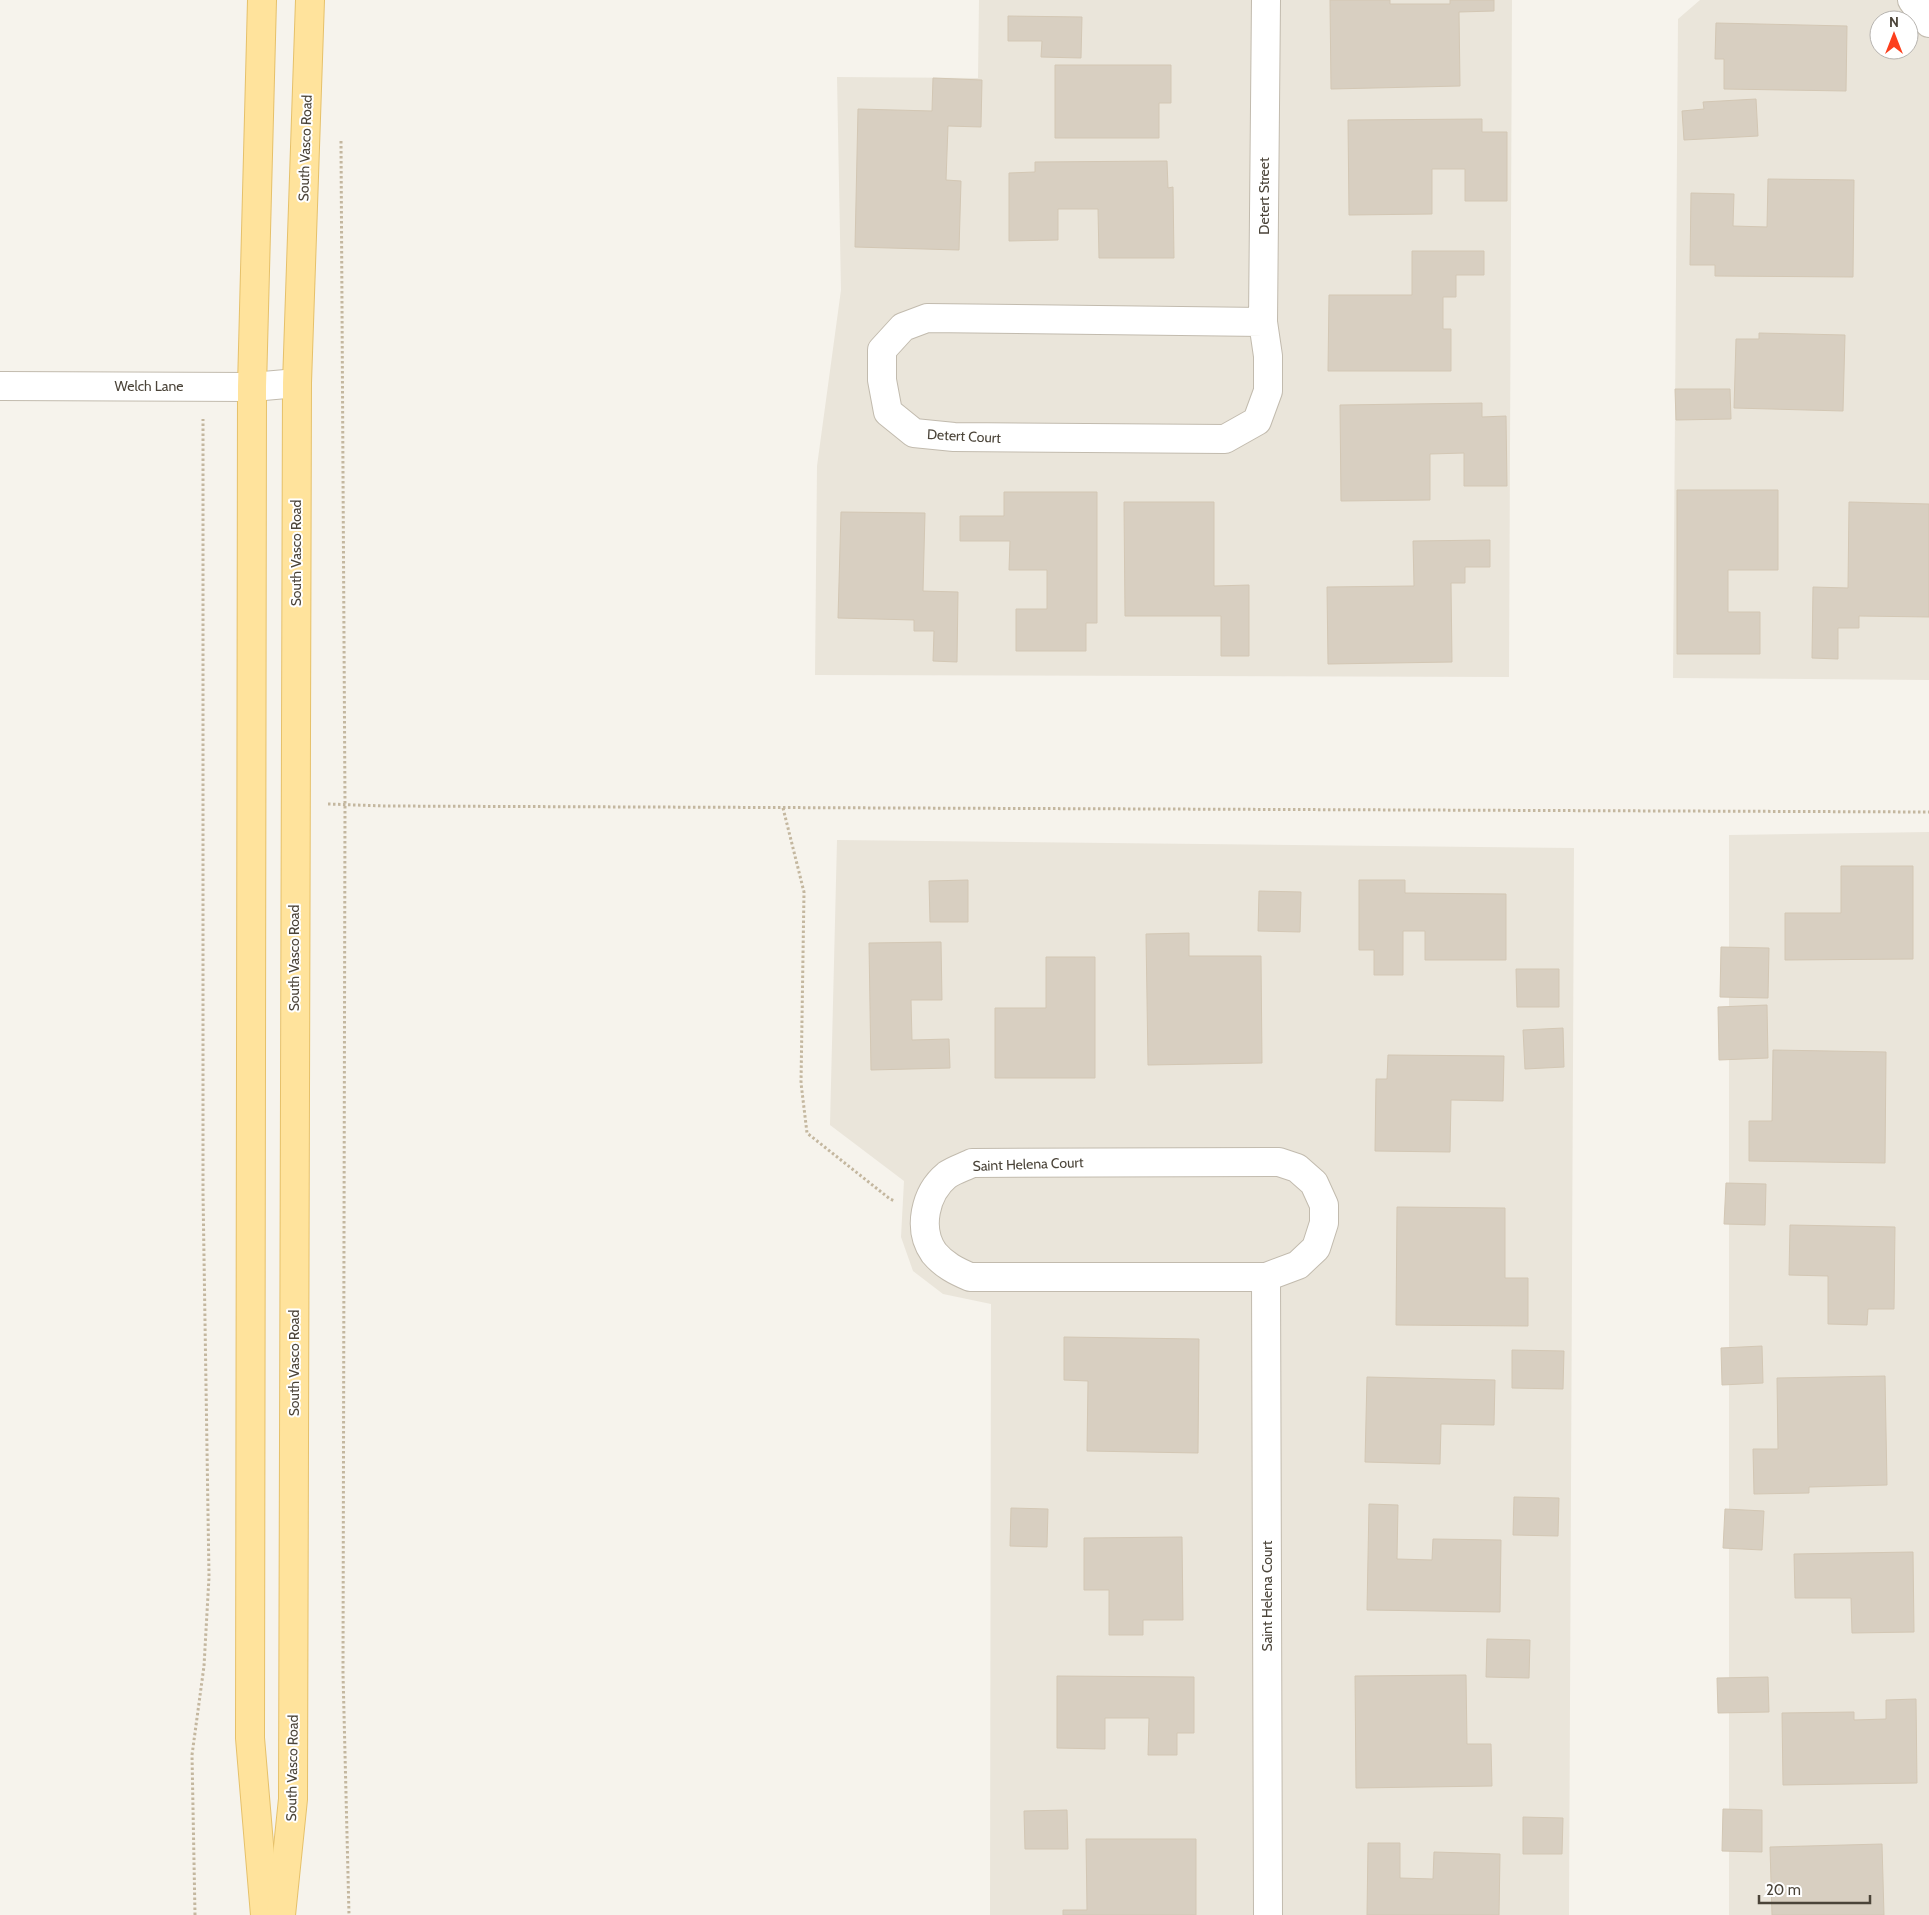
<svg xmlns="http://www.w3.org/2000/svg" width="1929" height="1915" font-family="Cabin,sans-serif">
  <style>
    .residential { fill: #eae5da; fill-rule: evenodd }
    .building { fill: #d8cfc1; stroke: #d3c7b4 }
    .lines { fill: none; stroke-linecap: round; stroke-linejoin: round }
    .minor-casing { stroke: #c2bbae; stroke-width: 30 }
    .major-casing { stroke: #e6c16a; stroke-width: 30 }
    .path { stroke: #c4b79f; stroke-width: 3; stroke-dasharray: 2.5 2.5; stroke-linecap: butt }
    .minor { stroke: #fff; stroke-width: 28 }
    .major { stroke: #ffe39c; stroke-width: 28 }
    .labels { text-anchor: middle; stroke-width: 4; stroke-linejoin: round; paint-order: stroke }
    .street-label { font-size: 14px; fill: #4b4439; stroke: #fff }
  </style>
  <rect width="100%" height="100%" fill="#f6f3ec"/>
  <g class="residential">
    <polygon points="979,0 1512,0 1509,677 815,675 817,466 841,290 837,77 978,78"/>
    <path d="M1700 0H1929V680L1673 678 1678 19ZM1879 20H1909V50H1879Z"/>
    <polygon points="1929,832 1929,1915 1729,1915 1729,835"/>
    <polygon points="837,840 1574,848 1569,1915 990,1915 991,1304 943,1294 913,1271 901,1237 904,1181 830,1125"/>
  </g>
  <g class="building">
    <polygon points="1330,0 1390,0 1390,4 1450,4 1450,0 1494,0 1494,11 1459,12 1460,86 1331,89"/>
    <polygon points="1008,16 1082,17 1081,58 1041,57 1042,41 1008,41"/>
    <polygon points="1716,23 1847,26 1846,91 1724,89 1724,59 1715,59"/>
    <polygon points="1055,65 1171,65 1171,103 1159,103 1159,138 1055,138"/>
    <polygon points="933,78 982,80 981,127 948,126 946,180 961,181 959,250 855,247 858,109 932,111"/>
    <polygon points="1756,99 1758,136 1684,140 1682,111 1704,109 1703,102"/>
    <polygon points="1482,119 1482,132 1507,132 1507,201 1465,201 1465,169 1432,169 1432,214 1349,215 1348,120"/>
    <polygon points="1167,161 1168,188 1173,187 1174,258 1099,258 1098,209 1058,209 1058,240 1009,241 1009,173 1035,172 1035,162"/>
    <polygon points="1768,179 1854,180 1853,277 1715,276 1715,265 1690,265 1691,193 1734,194 1733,226 1767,227"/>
    <polygon points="1412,251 1484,251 1484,275 1456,275 1456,297 1443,297 1443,329 1451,329 1451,371 1328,371 1329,295 1412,295"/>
    <polygon points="1759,333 1845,335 1843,411 1734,408 1736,339 1759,339"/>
    <polygon points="1675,389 1730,389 1731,419 1676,420"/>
    <polygon points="1482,403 1482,417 1506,416 1507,486 1464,486 1464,453 1430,454 1430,500 1341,501 1340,405"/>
    <polygon points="1677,490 1778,490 1778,570 1728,570 1728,612 1760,612 1760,654 1677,654"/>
    <polygon points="1004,492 1097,492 1097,623 1086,623 1086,651 1016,651 1016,609 1047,609 1047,570 1009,570 1010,541 960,541 960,516 1004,516"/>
    <polygon points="1124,502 1214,502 1214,586 1249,585 1249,656 1221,656 1221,616 1125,616"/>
    <polygon points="1849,502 1929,504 1929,617 1859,616 1859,628 1838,628 1838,659 1812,658 1813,587 1848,588"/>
    <polygon points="841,512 925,513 923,591 958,592 957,662 933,661 934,631 914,631 914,620 838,618"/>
    <polygon points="1490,540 1490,567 1465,567 1465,583 1451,583 1452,662 1328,664 1327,587 1414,586 1413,541"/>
    <polygon points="1841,866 1913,866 1913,959 1785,960 1785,913 1841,913"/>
    <polygon points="968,880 968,922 930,922 929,881"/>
    <polygon points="1359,880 1405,880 1405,893 1506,894 1506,960 1425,960 1425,931 1403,931 1403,975 1374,975 1374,950 1359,950"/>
    <polygon points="1259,891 1301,892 1300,932 1258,931"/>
    <polygon points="1189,933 1189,956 1261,956 1262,1063 1148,1065 1146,934"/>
    <polygon points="941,942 942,1000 911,1000 912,1040 949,1039 950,1068 871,1070 869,943"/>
    <polygon points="1721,947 1769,948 1768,998 1720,997"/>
    <polygon points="1046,957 1095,957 1095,1078 995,1078 995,1008 1046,1008"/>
    <polygon points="1516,969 1559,969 1559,1007 1517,1007"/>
    <polygon points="1767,1005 1768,1058 1719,1060 1718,1007"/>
    <polygon points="1563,1028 1564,1067 1525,1069 1523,1030"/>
    <polygon points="1773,1050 1886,1052 1885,1163 1749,1161 1749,1121 1772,1121"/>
    <polygon points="1388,1055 1504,1056 1503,1101 1451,1100 1450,1152 1375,1151 1376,1079 1387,1079"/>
    <polygon points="1726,1183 1766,1184 1765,1225 1724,1224"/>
    <polygon points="1397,1207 1505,1208 1505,1278 1528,1278 1528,1326 1396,1325"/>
    <polygon points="1790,1225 1895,1227 1894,1309 1868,1309 1867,1325 1828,1324 1828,1276 1789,1275"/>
    <polygon points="1064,1337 1199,1339 1198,1453 1087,1451 1088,1381 1064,1380"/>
    <polygon points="1762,1346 1763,1383 1722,1385 1721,1348"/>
    <polygon points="1512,1350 1564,1351 1563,1389 1512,1388"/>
    <polygon points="1885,1376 1887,1485 1809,1487 1809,1493 1754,1494 1753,1449 1778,1449 1777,1378"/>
    <polygon points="1367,1377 1495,1380 1494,1425 1441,1424 1440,1464 1365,1462"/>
    <polygon points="1514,1497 1559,1498 1558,1536 1513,1535"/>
    <polygon points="1369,1504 1398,1505 1397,1559 1432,1560 1433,1539 1501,1540 1500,1612 1367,1610"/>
    <polygon points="1011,1508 1048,1509 1047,1547 1010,1546"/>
    <polygon points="1725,1509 1764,1511 1762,1550 1723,1548"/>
    <polygon points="1182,1537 1183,1620 1143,1620 1143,1635 1109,1635 1109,1590 1084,1590 1084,1538"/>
    <polygon points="1913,1552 1914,1632 1852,1633 1851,1598 1795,1598 1794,1554"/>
    <polygon points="1487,1639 1530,1640 1529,1678 1486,1677"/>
    <polygon points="1466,1675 1467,1744 1491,1744 1492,1786 1356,1788 1355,1676"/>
    <polygon points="1057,1676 1194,1677 1194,1733 1177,1733 1177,1755 1148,1755 1149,1718 1105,1718 1105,1749 1057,1748"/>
    <polygon points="1768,1677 1769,1712 1718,1713 1717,1678"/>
    <polygon points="1916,1699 1917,1783 1783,1785 1782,1713 1854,1712 1854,1720 1886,1719 1886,1700"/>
    <polygon points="1723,1809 1762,1810 1762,1852 1722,1851"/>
    <polygon points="1067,1810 1068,1849 1025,1849 1024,1811"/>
    <polygon points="1523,1817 1563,1818 1562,1854 1523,1854"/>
    <polygon points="1086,1839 1196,1839 1196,1915 1063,1915 1063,1910 1087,1910"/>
    <polygon points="1368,1843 1400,1843 1400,1878 1433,1879 1434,1852 1500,1854 1499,1915 1367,1915"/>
    <polygon points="1882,1844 1884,1915 1772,1915 1770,1847"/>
  </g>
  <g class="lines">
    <defs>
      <g id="minor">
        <polyline points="1912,0 1929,23"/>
        <polyline points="1263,322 927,318 903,327 882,350 882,380 888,412 914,433 954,437 1225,439 1257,421 1268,391 1268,356 1263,322 1266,0"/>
        <polyline points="0,386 252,387 297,383"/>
        <path d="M1279 1162 1297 1168 1314 1183 1324 1205V1223L1316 1248 1298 1265 1266 1277H970C956 1271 944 1265 934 1253 917 1229 925 1193 947 1175 954 1170 964 1167 972 1163Z"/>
        <polyline points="1266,1277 1268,1915"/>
      </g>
      <g id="major">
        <polyline points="262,0 252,387 250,1738 265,1915"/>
        <polyline points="281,1915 293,1799 297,383 310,0"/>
      </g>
    </defs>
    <use href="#minor" class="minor-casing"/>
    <use href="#major" class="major-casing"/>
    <g class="path">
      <polyline points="341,141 345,805 343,1673 349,1915"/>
      <polyline points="328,804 384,806 1929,812"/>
      <polyline points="783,808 804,892 801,1083 807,1133 890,1199 895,1201"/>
      <polyline points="195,1915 192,1755 204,1666 209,1577 203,1193 203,419"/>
    </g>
    <use href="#minor" class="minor"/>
    <use href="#major" class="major"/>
  </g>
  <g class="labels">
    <g class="street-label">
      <text transform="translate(305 148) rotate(-88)" y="5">South Vasco Road</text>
      <text transform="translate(1264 196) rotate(-90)" y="5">Detert Street</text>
      <text x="149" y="391">Welch Lane</text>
      <text transform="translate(964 436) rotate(3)" y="5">Detert Court</text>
      <text transform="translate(296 553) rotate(-90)" y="5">South Vasco Road</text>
      <text transform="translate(294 958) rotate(-90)" y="5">South Vasco Road</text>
      <text transform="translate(1028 1164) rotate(-2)" y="5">Saint Helena Court</text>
      <text transform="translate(294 1363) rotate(-90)" y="5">South Vasco Road</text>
      <text transform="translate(1267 1596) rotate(-90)" y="5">Saint Helena Court</text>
      <text transform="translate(292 1768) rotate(-89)" y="5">South Vasco Road</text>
    </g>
  </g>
  <g transform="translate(1894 35)"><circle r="24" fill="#ffffff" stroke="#b7b4b0"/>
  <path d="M0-4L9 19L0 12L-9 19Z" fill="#fc3f1d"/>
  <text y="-8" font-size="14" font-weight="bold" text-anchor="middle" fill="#4b4439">N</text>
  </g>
  <path d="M1759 1895v8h111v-8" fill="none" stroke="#4b4439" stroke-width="2.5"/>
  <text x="1766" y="1895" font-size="15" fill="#4b4439" stroke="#ffffff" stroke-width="4" paint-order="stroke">20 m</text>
</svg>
